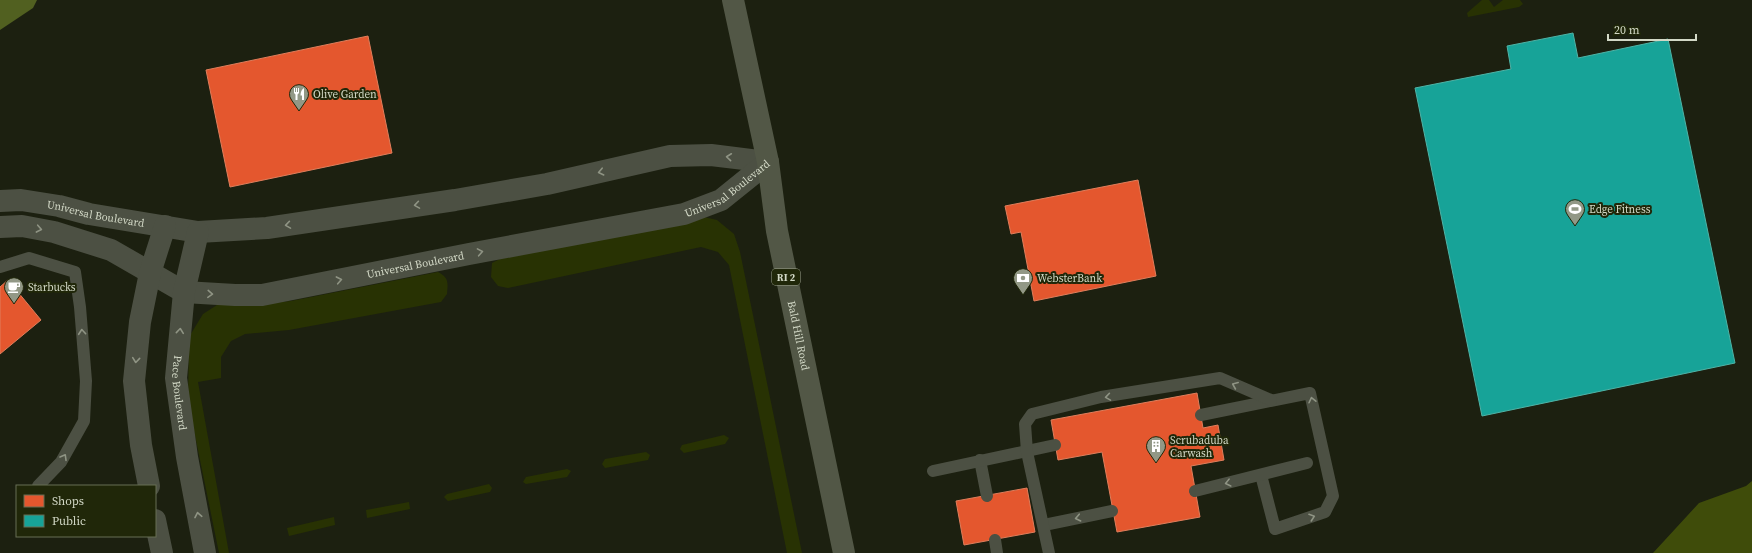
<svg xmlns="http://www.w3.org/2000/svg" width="1752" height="553" font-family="'Source Serif 4',serif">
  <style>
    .green { fill: #283203 }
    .forest { fill: #3f4c0a }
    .water { fill: #516020 }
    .shops { fill: #e4572e; stroke: #df7e5c }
    .public { fill: #17a398; stroke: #4fb3a6 }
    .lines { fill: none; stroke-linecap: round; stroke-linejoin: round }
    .lane { stroke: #4c5043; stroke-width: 12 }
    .street { stroke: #4c5043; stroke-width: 22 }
    .primary { stroke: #525746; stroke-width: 22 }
    .oneway { stroke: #8f9484 }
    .labels { text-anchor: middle; stroke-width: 4; stroke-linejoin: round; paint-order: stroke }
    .shield { fill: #202709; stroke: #9da38d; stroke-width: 1 }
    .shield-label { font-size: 10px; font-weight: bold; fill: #d2d8c6 }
    .poi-label { font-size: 11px; fill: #d2d8c6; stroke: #202709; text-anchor: start }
    .street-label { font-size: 11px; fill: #d2d8c6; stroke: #202709 }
  </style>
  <rect width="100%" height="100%" fill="#1c2010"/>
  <g class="green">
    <polygon points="1482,0 1489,0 1494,7 1503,0 1520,0 1523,4 1519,7 1468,17 1467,13"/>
    <polygon points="704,217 717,220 734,234 740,252 802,553 787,553 729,265 718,252 701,247 508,288 498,286 491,277 492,263 500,259"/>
    <path d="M438 272C449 278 448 282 447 294L441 302 289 330 245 334 231 341 221 357V378L198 382 229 553H219L188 401 189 337 203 314 217 305H254L291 301Z"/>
    <polygon points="724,435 729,438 725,444 684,453 680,449 682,445"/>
    <polygon points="646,452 650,455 648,460 605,468 602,464 605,459"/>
    <polygon points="567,469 571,471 567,477 526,484 523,482 526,477"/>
    <polygon points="489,484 492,488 490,492 448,501 444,497 447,494"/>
    <polygon points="409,502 410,509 367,518 366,510"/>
    <polygon points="334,517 335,525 289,536 287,528"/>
  </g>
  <polygon class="forest" points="1752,481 1752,553 1653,553 1699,503 1746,486"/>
  <polygon class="water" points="0,0 37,0 33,8 0,30"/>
  <g class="shops">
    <polygon points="368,36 392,153 230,187 206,70"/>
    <polygon points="1138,180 1156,276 1034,301 1021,232 1011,234 1005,206"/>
    <polygon points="8,280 41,320 0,354 0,287"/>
    <polygon points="1197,393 1203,428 1218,425 1224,460 1191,466 1200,517 1117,532 1102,452 1058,460 1051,420"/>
    <polygon points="1027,488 1035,532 964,545 956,501"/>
  </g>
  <polygon class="public" points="1573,33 1578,58 1668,39 1735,363 1482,416 1415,88 1511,69 1507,46"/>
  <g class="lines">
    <g class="lane">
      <polyline points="0,267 29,258 75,272 80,307 86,381 84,421 61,462 38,486"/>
      <polyline points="1201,415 1310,393 1333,496 1325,512 1275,529 1261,475"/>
      <polyline points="980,460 987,496"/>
      <polyline points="933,471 1055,445"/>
      <polyline points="1195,491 1307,463"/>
      <polyline points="1044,525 1112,511"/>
      <polyline points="995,540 997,553"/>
      <polyline points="1049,553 1027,452 1025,424 1032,414 1101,397 1220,378 1271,400"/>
    </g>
    <g class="street">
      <path id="s1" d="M0 201 21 200 59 206 89 214 198 232 267 228 455 200 547 184 670 156 711 155 768 162"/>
      <path id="s2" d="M0 227 22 226 54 232 111 250 184 292 235 295H262L469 254 684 214 721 200 768 162"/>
      <path id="s3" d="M198 232 184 292 176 378 187 457 205 553"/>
      <polyline points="149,486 141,445 134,381 140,322 150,273 165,226"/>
      <polyline points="155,520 162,553"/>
    </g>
    <path class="primary" id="s4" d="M733 0 768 162 777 231 844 553"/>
  </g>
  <defs><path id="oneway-chevron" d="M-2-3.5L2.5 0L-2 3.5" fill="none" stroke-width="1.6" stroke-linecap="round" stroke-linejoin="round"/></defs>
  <g class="oneway">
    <use href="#oneway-chevron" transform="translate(729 157) rotate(-174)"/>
    <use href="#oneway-chevron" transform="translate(601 172) rotate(167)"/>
    <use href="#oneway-chevron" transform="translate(417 205) rotate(171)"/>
    <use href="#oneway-chevron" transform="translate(288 225) rotate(171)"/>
    <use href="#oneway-chevron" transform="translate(39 229) rotate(11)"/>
    <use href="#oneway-chevron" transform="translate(480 252) rotate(-10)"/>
    <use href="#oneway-chevron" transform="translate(339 280) rotate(-11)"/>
    <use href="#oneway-chevron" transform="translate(210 294) rotate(3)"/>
    <use href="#oneway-chevron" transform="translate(180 331) rotate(-84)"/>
    <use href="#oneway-chevron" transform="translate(82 332) rotate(-95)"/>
    <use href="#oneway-chevron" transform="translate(136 360) rotate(96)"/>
    <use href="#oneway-chevron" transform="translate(1235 385) rotate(-157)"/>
    <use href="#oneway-chevron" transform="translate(1108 397) rotate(171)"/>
    <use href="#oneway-chevron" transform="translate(1312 400) rotate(-103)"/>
    <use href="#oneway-chevron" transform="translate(64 457) rotate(-60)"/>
    <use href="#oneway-chevron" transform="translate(1228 483) rotate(166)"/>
    <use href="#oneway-chevron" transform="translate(198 515) rotate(-101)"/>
    <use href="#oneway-chevron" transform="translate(1312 517) rotate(-19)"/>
    <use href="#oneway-chevron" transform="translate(1078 518) rotate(168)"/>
  </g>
  <defs>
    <symbol id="restaurant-pin" viewBox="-11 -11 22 30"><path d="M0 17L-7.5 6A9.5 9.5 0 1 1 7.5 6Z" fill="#929886" stroke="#202709"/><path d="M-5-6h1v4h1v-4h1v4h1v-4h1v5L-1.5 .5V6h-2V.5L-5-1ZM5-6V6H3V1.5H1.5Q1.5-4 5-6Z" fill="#fff"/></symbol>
    <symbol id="stadium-pin" viewBox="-11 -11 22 30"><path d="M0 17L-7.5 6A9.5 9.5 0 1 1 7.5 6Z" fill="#929886" stroke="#202709"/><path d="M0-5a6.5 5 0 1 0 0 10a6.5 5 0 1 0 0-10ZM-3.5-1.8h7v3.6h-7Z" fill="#fff"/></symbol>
    <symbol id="bank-pin" viewBox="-11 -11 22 30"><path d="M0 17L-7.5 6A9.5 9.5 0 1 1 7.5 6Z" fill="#929886" stroke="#202709"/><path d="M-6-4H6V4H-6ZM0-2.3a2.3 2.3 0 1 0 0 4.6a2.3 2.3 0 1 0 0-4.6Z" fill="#fff"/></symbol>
    <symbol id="cafe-pin" viewBox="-11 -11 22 30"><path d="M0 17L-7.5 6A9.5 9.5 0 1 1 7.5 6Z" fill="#929886" stroke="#202709"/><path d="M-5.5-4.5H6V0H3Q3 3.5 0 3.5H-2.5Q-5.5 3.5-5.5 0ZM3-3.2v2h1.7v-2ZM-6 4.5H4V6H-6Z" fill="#fff"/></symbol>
    <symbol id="building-pin" viewBox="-11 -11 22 30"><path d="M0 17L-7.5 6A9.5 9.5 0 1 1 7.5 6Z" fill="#929886" stroke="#202709"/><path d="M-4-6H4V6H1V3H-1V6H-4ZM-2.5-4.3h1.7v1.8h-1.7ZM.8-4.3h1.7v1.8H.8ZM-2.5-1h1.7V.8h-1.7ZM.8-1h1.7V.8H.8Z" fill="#fff"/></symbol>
  </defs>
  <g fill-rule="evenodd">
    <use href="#restaurant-pin" x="288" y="83" width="22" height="30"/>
    <use href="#stadium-pin" x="1564" y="198" width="22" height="30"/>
    <use href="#bank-pin" x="1012" y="267" width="22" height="30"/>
    <use href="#cafe-pin" x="3" y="276" width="22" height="30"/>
    <use href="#building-pin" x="1145" y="435" width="22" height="30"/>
  </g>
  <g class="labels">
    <rect class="shield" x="772" y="269" width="28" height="16" rx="3"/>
    <g class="shield-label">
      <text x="786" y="281">RI 2</text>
    </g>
    <g class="poi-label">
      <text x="313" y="98">Olive Garden</text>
      <text x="1589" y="213">Edge Fitness</text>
      <text x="1037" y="282">WebsterBank</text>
      <text x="28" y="291">Starbucks</text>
      <text x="1170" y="444">Scrubaduba<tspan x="1170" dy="13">Carwash</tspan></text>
    </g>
    <g class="street-label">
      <text dy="4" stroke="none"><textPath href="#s2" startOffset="757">Universal Boulevard</textPath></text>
      <text dy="4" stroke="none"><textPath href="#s1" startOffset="97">Universal Boulevard</textPath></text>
      <text dy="4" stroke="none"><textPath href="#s2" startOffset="433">Universal Boulevard</textPath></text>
      <text dy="4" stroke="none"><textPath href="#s4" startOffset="342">Bald Hill Road</textPath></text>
      <text dy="4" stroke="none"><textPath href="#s3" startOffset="163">Pace Boulevard</textPath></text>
    </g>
  </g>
  <rect x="16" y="485" width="140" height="52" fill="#202709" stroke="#676e55"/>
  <rect x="24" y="495" width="20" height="12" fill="#e4572e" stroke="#676e55"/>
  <text x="52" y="505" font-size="12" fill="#d2d8c6">Shops</text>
  <rect x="24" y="515" width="20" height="12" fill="#17a398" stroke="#676e55"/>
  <text x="52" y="525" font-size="12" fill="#d2d8c6">Public</text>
  <path d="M1608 34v6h88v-6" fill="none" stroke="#d2d8c6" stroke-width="2"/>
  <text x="1614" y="34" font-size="12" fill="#d2d8c6" stroke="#202709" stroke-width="3" paint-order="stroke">20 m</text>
</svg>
